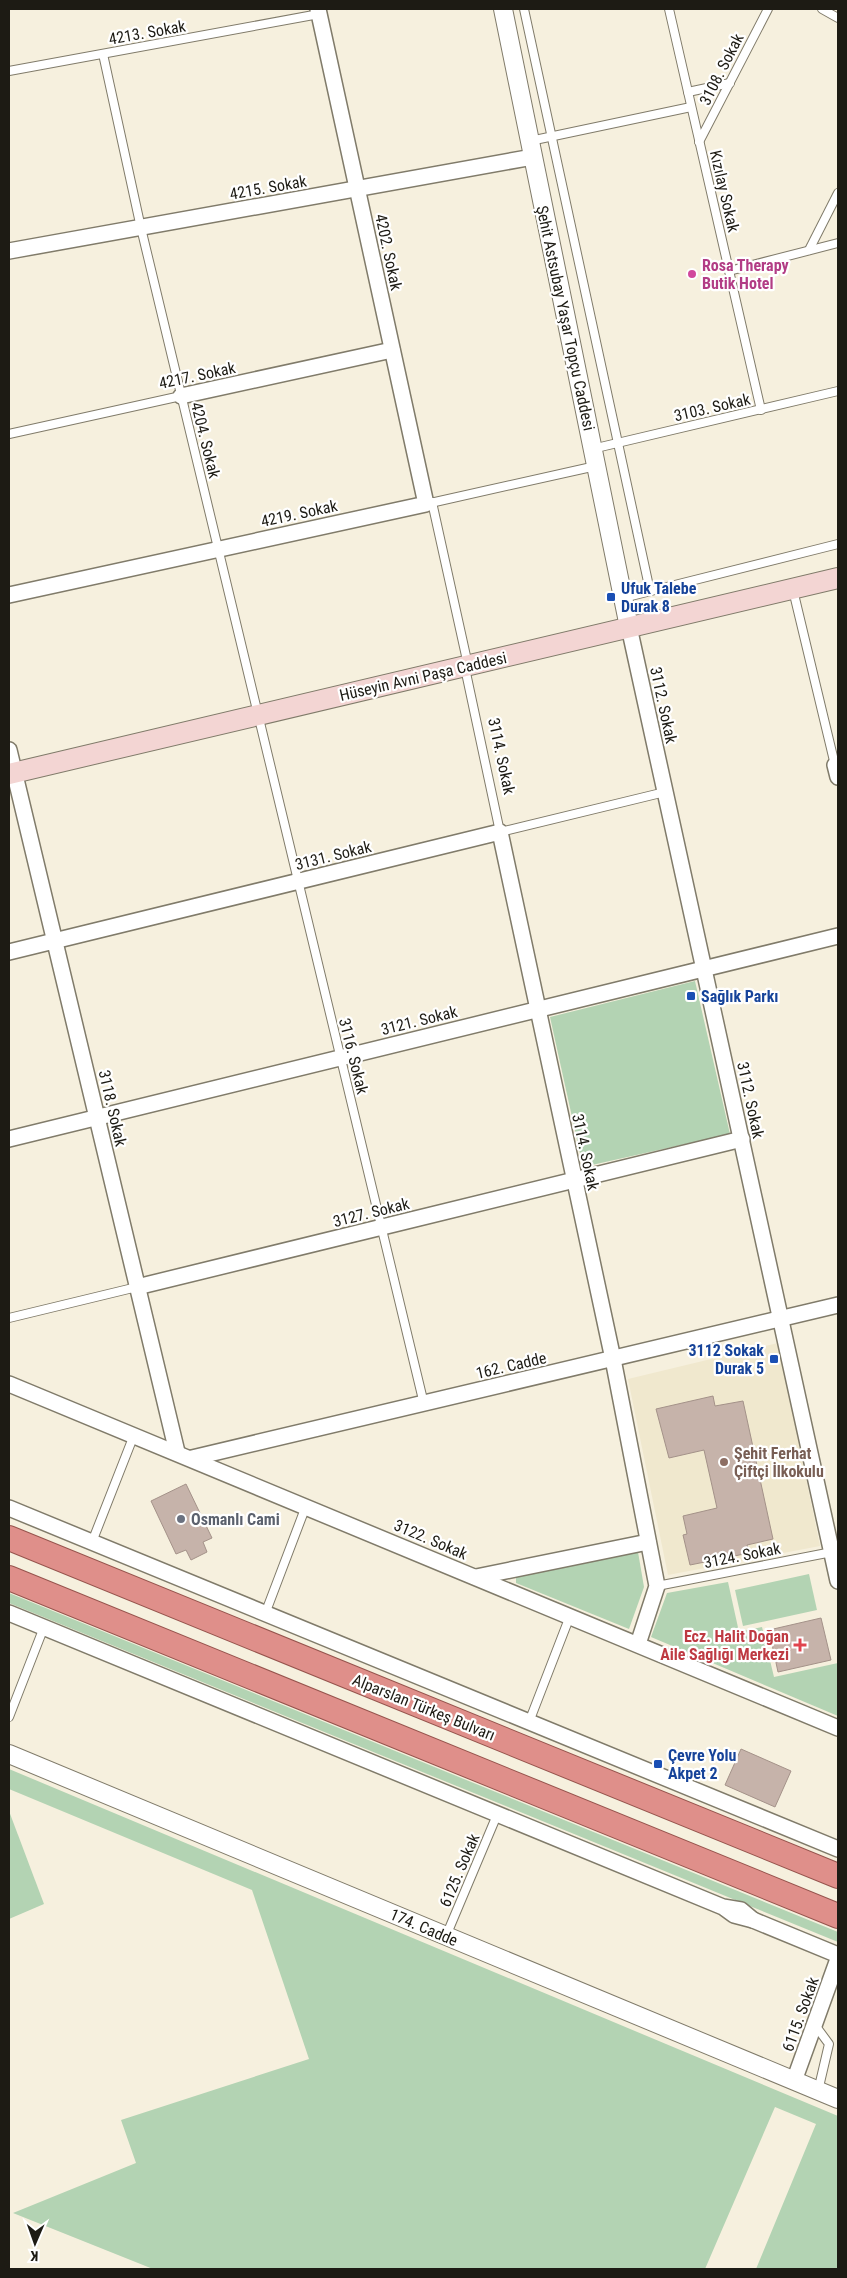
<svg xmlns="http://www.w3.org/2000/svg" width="847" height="2278" font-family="'Roboto Condensed',sans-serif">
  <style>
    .built { fill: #f0e8ce }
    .green { fill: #b3d3b3 }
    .building { fill: #c6b3aa; stroke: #a49289 }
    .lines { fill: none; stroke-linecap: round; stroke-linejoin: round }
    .service-casing { stroke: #807b6a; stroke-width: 10 }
    .minor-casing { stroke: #807b6a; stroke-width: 18 }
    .tertiary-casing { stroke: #807b6a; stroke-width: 20 }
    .secondary-casing { stroke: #807b6a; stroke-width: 22 }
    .trunk-casing { stroke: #96544d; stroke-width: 26 }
    .service { stroke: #fff; stroke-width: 8 }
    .minor { stroke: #fff; stroke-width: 15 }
    .tertiary { stroke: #fff; stroke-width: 18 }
    .secondary { stroke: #f3d5d3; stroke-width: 20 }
    .trunk { stroke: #df8f8a; stroke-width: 24 }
    .hotel-dot { fill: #d1479c; stroke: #fff; stroke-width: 2 }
    .transit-dot { fill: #1a4fb4; stroke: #fff; stroke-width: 2 }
    .education-dot { fill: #8d6e63; stroke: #fff; stroke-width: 2 }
    .worship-dot { fill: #6b7280; stroke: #fff; stroke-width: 2 }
    .health-dot { fill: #e0444e; stroke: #fff; stroke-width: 2 }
    .labels { text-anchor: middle; stroke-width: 4.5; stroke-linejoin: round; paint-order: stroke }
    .street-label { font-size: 16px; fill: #1d1b14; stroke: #fff }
    .hotel-label { font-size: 16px; font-weight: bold; fill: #b23c85; stroke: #fff; text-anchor: start }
    .transit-label { font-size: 16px; font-weight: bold; fill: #164399; stroke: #fff; text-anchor: start }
    .education-label { font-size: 16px; font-weight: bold; fill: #785e54; stroke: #fff; text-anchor: start }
    .worship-label { font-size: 16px; font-weight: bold; fill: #5b616d; stroke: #fff; text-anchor: start }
    .health-label { font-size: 16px; font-weight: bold; fill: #be3a42; stroke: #fff; text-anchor: end }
  </style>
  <rect width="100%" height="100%" fill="#f6f0de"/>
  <polygon class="built" points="778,1343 820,1546 668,1575 628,1379"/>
  <g class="green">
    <polygon points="695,981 730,1134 583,1167 550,1017"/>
    <polygon points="638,1552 644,1587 629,1629 516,1583 516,1577"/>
    <polygon points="809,1574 817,1610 743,1626 735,1590"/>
    <polygon points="728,1582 739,1632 762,1627 774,1677 838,1663 838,1716 651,1637 667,1593"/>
    <polygon points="9,1593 838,1932 838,1942 9,1603"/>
    <polygon points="9,1769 838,2116 838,2269 756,2269 816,2124 775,2107 705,2269 153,2269 13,2213 136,2163 121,2120 309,2059 252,1890 9,1789"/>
    <polygon points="9,1811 44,1904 9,1919"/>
  </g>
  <g class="building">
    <polygon points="713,1396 715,1406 743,1401 773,1539 747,1545 749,1553 690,1565 683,1535 687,1534 683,1516 717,1508 704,1450 669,1458 656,1409"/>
    <polygon points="186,1484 212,1538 203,1542 207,1552 191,1560 186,1550 176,1554 151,1501"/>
    <polygon points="821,1618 831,1660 778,1672 769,1630"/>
    <polygon points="741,1749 791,1771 775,1807 725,1785"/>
  </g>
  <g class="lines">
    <defs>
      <g id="service">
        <polyline points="524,9 650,591"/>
        <polyline points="669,9 761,410"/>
        <polyline points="822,9 838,18"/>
        <polyline points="103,54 141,228 424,1404"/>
        <polyline points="9,71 319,14"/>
        <polyline points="688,92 730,83"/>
        <polyline points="530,141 691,107"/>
        <polyline points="699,142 768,9"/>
        <polyline points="809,250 838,193"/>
        <polyline points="729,271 838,243"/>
        <polyline points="9,434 181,396"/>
        <polyline points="592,449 838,391"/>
        <polyline points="432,502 468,665"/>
        <polyline points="426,504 596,466"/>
        <polyline points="793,590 835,765"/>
        <polyline points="623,598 838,544"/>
        <polyline points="465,668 500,832 665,792"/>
        <polyline points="9,1318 137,1287"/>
        <polyline points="92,1542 134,1435"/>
        <polyline points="657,1586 832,1552"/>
        <polyline points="265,1614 306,1506"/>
        <polyline points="9,1717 44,1627"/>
        <polyline points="529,1722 570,1616"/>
        <polyline points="446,1936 497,1815"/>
        <polyline points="815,2025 829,2044 818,2091"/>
      </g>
      <g id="minor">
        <polyline points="9,251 533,157"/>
        <polyline points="181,396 392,350"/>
        <polyline points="9,595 426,504 318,9"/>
        <polyline points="629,627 838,1581"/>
        <polyline points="9,750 177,1452"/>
        <polyline points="838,764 835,765 838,777"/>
        <polyline points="9,952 500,832 613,1359 657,1586 638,1644"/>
        <polyline points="9,1139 838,936"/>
        <polyline points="137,1287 742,1139"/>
        <polyline points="9,1384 838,1728"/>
        <polyline points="192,1458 838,1305"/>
        <polyline points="9,1508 838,1849"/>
        <polyline points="476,1577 648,1542"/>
        <polyline points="9,1613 723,1907 734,1915 753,1920 741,1910 723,1907"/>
        <polyline points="753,1920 838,1955"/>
        <polyline points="794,2081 838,1959"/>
      </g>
      <g id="tertiary">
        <polyline points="503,9 629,627"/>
        <polyline points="9,1754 838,2099"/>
      </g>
      <polyline id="secondary" points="9,774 838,578"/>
      <g id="trunk">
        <polyline points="9,1538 838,1876"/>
        <polyline points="9,1578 838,1916"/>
      </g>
    </defs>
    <use href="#service" class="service-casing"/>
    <use href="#minor" class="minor-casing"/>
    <use href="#tertiary" class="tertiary-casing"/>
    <use href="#secondary" class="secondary-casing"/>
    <use href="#trunk" class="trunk-casing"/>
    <use href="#service" class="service"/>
    <use href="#minor" class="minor"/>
    <use href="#tertiary" class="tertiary"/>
    <use href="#secondary" class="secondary"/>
    <use href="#trunk" class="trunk"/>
  </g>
  <circle class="hotel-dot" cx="692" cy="274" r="5"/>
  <g class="transit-dot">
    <rect x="606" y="592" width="10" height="10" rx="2.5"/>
    <rect x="686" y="991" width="10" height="10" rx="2.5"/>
    <rect x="769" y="1354" width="10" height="10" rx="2.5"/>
    <rect x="653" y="1759" width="10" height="10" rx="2.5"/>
  </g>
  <circle class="education-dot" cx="724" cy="1462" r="5"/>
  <circle class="worship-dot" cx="181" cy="1519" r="5"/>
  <path class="health-dot" d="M797.5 1637.5h5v5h5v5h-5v5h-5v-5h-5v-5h5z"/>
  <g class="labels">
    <g class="street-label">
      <text transform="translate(147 32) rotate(-10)" y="6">4213. Sokak</text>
      <text transform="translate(721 69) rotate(-63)" y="6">3108. Sokak</text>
      <text transform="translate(268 187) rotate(-10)" y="6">4215. Sokak</text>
      <text transform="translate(725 191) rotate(77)" y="6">Kızılay Sokak</text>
      <text transform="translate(389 252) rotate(78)" y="6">4202. Sokak</text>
      <text transform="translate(566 318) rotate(78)" y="6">Şehit Astsubay Yaşar Topçu Caddesi</text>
      <text transform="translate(197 375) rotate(-12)" y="6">4217. Sokak</text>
      <text transform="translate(712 407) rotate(-13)" y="6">3103. Sokak</text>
      <text transform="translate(206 440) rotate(76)" y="6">4204. Sokak</text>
      <text transform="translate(299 513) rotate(-12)" y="6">4219. Sokak</text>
      <text transform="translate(423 676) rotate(-13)" y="6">Hüseyin Avni Paşa Caddesi</text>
      <text transform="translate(664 705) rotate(78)" y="6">3112. Sokak</text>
      <text transform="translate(502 756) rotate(78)" y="6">3114. Sokak</text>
      <text transform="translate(333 855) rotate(-14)" y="6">3131. Sokak</text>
      <text transform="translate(419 1020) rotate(-14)" y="6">3121. Sokak</text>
      <text transform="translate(354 1056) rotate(76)" y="6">3116. Sokak</text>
      <text transform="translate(751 1100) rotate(78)" y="6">3112. Sokak</text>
      <text transform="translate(113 1108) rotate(77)" y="6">3118. Sokak</text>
      <text transform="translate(586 1152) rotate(78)" y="6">3114. Sokak</text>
      <text transform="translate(371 1212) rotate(-14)" y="6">3127. Sokak</text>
      <text transform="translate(511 1365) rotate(-13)" y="6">162. Cadde</text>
      <text transform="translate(431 1539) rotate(23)" y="6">3122. Sokak</text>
      <text transform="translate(742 1555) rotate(-11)" y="6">3124. Sokak</text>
      <text transform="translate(424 1707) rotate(22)" y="6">Alparslan Türkeş Bulvarı</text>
      <text transform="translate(459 1870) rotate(-67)" y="6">6125. Sokak</text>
      <text transform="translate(424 1927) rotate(23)" y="6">174. Cadde</text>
      <text transform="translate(800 2014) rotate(-70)" y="6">6115. Sokak</text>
    </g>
    <g class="hotel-label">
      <text x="702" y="271">Rosa Therapy<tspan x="702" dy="18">Butik Hotel</tspan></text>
    </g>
    <g class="transit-label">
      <text x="621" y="594">Ufuk Talebe<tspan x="621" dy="18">Durak 8</tspan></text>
      <text x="701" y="1002">Sağlık Parkı</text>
      <text x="764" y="1356" text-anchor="end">3112 Sokak<tspan x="764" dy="18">Durak 5</tspan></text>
      <text x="668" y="1761">Çevre Yolu<tspan x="668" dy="18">Akpet 2</tspan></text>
    </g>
    <g class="education-label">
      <text x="734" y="1459">Şehit Ferhat<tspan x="734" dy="18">Çiftçi İlkokulu</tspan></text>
    </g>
    <g class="worship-label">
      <text x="191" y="1525">Osmanlı Cami</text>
    </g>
    <g class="health-label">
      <text x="789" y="1642">Ecz. Halit Doğan<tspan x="789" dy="18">Aile Sağlığı Merkezi</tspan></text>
    </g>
  </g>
  <rect width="847" height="2278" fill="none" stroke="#1d1b14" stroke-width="20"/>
  <g transform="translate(35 2243) rotate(182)" stroke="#ffffff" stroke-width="4" paint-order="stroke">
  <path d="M0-4L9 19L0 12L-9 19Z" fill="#1d1b14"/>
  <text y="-8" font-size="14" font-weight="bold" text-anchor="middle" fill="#1d1b14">K</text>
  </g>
</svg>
